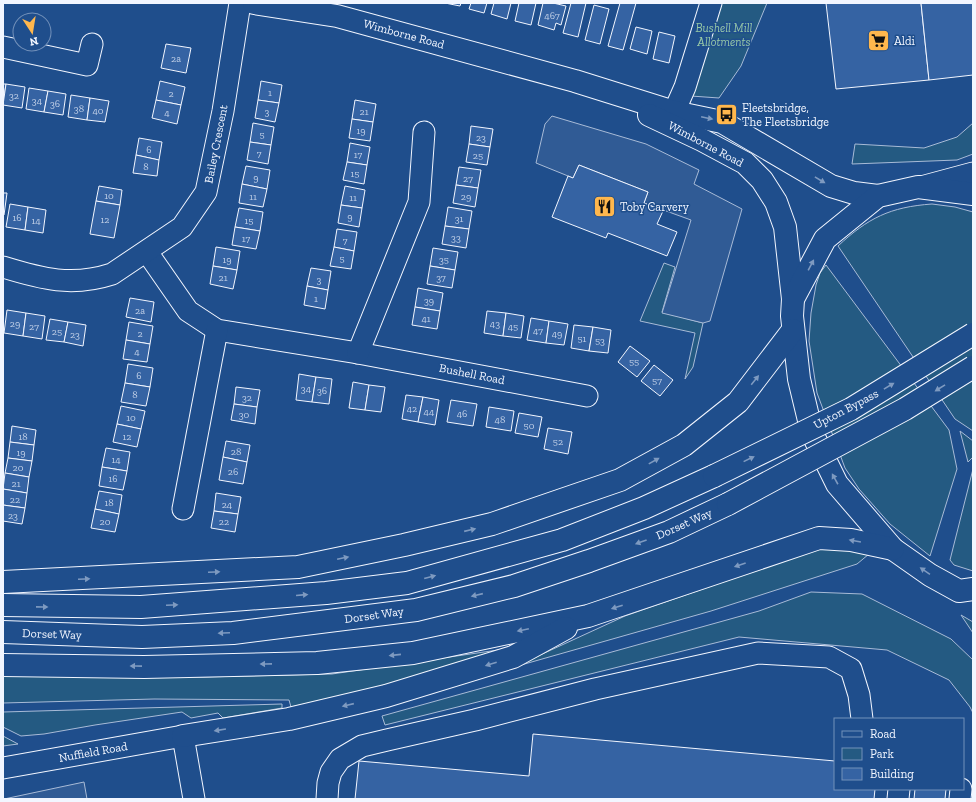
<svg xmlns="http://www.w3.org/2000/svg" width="976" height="802" font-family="'Zilla Slab',serif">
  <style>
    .green { fill: #245a82; stroke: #a8bbd7 }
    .parking { fill: #305b95; stroke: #a8bbd7 }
    .building { fill: #3563a3; stroke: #f2f6ff }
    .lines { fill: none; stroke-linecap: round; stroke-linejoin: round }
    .minor-casing { stroke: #f2f6ff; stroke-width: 23 }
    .highway-casing { stroke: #f2f6ff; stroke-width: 24 }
    .minor { stroke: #1f4e8c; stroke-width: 21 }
    .highway { stroke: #1f4e8c; stroke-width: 22 }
    .highway-bridge-casing { stroke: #f2f6ff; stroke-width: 24; stroke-linecap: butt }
    .highway-bridge { stroke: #1f4e8c; stroke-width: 22 }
    .oneway { fill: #7e9ac0 }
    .labels { text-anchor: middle; stroke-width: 3; stroke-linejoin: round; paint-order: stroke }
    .number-label { font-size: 10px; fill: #c3d1e8 }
    .park-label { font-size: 12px; font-style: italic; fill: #97c8a6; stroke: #1f4e8c }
    .street-label { font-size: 12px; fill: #f2f6ff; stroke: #1f4e8c }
    .poi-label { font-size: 12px; fill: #f2f6ff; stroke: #1f4e8c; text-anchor: start }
  </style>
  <rect width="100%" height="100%" fill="#1f4e8c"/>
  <g class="green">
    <polygon points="704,3 767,3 741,66 719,98 677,95"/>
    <polygon points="973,123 973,154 957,160 852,164 855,144 924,148 957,137"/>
    <path d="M932 204 955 207 973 212V431L955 419 838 246C868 218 890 207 932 204Z"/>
    <polygon points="664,263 675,267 662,312 703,323 693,367 685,379 695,333 640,321"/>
    <polygon points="826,265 949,430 957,469 930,556 890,524 859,489 845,468 817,393 809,341 811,313 816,285 820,273"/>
    <polygon points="960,431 973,441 973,457 968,462"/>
    <polygon points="973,469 973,571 954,565 950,560"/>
    <polygon points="829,545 869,554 857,564 711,611 514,667 625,616"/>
    <polygon points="811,592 862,594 951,639 973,660 973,713 970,707 949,680 887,650 739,637 385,725 382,716 759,611"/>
    <polygon points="961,615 973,622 973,633"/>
    <polygon points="498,650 390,685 291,707 289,700 154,699 3,703 3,674 204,677 332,674"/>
    <polygon points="282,704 282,708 223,718 218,713 191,718 182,712 95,725 44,734 21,736 3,727 3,712"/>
    <polygon points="3,736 18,744 3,746"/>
  </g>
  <g class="parking">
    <polygon points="552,116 646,144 699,170 694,184 742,209 710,321 703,323 662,313 691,220 644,203 648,192 579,165 573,178 536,163 545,124"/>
    <polygon points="84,782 87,799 4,799"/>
  </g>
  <g class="building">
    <polygon points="445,3 461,3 460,6"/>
    <polygon points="471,3 487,3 484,13 469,9"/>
    <polygon points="494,3 511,3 507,19 491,14"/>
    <polygon points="519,3 536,3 531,25 515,21"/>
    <polygon points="543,3 553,3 566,6 561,25 556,23 554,30 538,25"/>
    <polygon points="571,3 586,3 578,37 563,33"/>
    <polygon points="620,3 636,3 623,50 608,46"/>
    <polygon points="826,3 921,3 929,80 836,89"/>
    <polygon points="921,3 973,3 973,75 929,80"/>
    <polygon points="594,5 609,9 600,44 585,40"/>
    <polygon points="636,27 652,31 647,54 630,49"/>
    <polygon points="659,32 675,36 669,63 653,59"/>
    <polygon points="166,44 191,48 186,73 161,68"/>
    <polygon points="160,81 185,87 181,105 156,100"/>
    <polygon points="261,81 282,85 279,103 258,100"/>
    <polygon points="3,84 6,84 3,102"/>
    <polygon points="6,84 25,87 22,108 3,105"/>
    <polygon points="29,88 48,91 44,112 26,109"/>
    <polygon points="48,91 66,94 63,115 44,112"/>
    <polygon points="71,95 90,98 87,120 68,117"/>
    <polygon points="90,98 109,101 105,122 87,120"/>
    <polygon points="156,100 181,105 177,124 152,118"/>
    <polygon points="258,100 279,103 275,122 255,118"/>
    <polygon points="355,100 376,104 373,122 352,119"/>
    <polygon points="352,119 373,122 370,141 349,138"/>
    <polygon points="253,123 274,127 271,145 250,142"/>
    <polygon points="471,126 493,129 490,147 469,144"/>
    <polygon points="139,138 162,142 159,160 136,155"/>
    <polygon points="250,142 271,145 268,164 247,160"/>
    <polygon points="350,143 370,147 367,165 347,162"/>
    <polygon points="469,144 490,147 487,165 466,162"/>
    <polygon points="136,155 159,160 157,176 133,173"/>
    <polygon points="347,162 367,165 364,184 343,180"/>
    <polygon points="579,165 648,192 644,203 663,211 657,224 677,232 667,256 608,233 606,238 552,217 568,176 573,178"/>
    <polygon points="246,166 270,170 267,189 242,184"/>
    <polygon points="459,167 481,170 478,188 456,185"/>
    <polygon points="242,184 267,189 263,207 239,203"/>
    <polygon points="456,185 478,188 475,207 453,203"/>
    <polygon points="99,186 122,190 120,205 96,201"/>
    <polygon points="345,186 365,190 362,208 341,205"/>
    <polygon points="3,193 7,193 4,215 3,215"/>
    <polygon points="96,201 120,205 114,238 90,234"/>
    <polygon points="10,204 28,207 25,230 6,227"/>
    <polygon points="341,205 362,208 359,227 338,223"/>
    <polygon points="28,207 46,210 43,233 25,230"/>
    <polygon points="448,207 472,211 469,229 445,226"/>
    <polygon points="239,208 263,212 260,231 235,227"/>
    <polygon points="445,226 469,229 466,248 442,244"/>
    <polygon points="235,227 260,231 256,249 232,245"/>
    <polygon points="337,229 357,232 354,251 334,247"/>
    <polygon points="216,247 240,251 237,270 213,266"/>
    <polygon points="334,247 354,251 351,269 330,266"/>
    <polygon points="433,248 458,252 455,270 430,266"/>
    <polygon points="213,266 237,270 233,289 210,284"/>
    <polygon points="430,266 455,270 452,288 427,284"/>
    <polygon points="311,268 331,271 328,290 307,286"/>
    <polygon points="307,286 328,290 325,309 304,305"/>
    <polygon points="418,288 443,293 440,311 415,307"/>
    <polygon points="130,298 154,302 151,322 126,317"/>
    <polygon points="415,307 440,311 437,329 412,325"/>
    <polygon points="7,310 26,313 23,336 4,333"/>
    <polygon points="487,311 506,313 503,336 484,333"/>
    <polygon points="26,313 45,316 42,339 23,336"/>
    <polygon points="506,313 524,316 521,338 503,336"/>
    <polygon points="531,318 549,321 546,343 527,340"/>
    <polygon points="50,319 68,322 64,342 46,340"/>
    <polygon points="549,321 568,324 564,345 546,343"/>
    <polygon points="68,322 86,325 83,346 64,342"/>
    <polygon points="129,322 153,326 150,344 126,340"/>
    <polygon points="574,325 593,327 589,351 571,348"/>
    <polygon points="593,327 611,330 608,353 589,351"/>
    <polygon points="126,340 150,344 147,362 123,359"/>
    <polygon points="630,346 650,361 637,377 618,362"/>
    <polygon points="128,364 153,368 150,387 125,383"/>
    <polygon points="654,365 673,380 660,396 641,381"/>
    <polygon points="299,374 316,377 312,402 296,400"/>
    <polygon points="316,377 332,379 329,404 312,402"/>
    <polygon points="353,382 369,385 365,410 349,408"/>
    <polygon points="125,383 150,387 146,406 121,402"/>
    <polygon points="369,385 385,387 381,412 365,410"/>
    <polygon points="236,387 260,390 257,407 234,404"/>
    <polygon points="406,395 423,397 418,422 402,419"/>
    <polygon points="423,397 439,400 435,425 418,422"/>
    <polygon points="451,400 477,404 473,426 447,422"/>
    <polygon points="234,404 257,407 255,424 231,420"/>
    <polygon points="121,406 145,411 141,429 117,424"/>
    <polygon points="489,407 514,411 511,431 486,427"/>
    <polygon points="519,413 542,417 538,437 515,433"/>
    <polygon points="117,424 141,429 137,447 113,442"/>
    <polygon points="12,426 36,430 34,445 10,442"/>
    <polygon points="548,428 572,432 568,454 544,449"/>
    <polygon points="226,441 250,445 247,462 223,457"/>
    <polygon points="10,442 34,445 32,461 8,458"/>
    <polygon points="106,448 130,452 127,471 102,467"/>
    <polygon points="223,457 247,462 243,484 219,480"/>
    <polygon points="8,458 32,461 29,477 5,473"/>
    <polygon points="102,467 127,471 123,490 99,486"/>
    <polygon points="5,473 29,477 27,493 3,489"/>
    <polygon points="3,489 27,493 25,508 3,505"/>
    <polygon points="99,491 122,495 119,514 95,509"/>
    <polygon points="216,493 241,497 238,514 214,511"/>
    <polygon points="3,505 25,508 22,524 3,521"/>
    <polygon points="95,509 119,514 115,532 91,528"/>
    <polygon points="214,511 238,514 235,532 211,528"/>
    <polygon points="533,734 835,761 835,789 875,789 874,799 355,799 359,761 529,776"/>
    <polygon points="915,789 946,789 945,799 914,799"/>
  </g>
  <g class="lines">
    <defs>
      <g id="minor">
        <polyline points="3,47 87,65 92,44"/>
        <polyline points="674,112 685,87 711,3"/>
        <polyline points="921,187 973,173"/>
        <polyline points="147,252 188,311 217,330 358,353 587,396"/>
        <path d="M3 267C42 279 72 287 112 274L182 227 206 192 223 111 240 3"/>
        <polyline points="358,353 419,202 424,132"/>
        <polyline points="183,509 217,330"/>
        <polyline points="3,768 183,736 194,799"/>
        <polyline points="327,799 328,783 331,772 340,759 362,746 387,740 475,720 595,689 758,653 829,657 851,669 859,695 862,719"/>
        <polyline points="898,799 899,789"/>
        <polyline points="960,799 961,789"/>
      </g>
      <g id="highway">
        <polyline points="254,3 337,16 575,81 674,112 722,122 831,186 854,193 878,196"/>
        <polyline points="649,115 702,140 745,163 762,180 776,202 785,227 793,299"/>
        <polyline points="973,194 918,187 878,196 825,239 793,299 792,316 799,379 812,433 837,484 893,549 930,575 959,591 973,589"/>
        <polyline points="3,582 298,567 404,545 492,524 620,480 684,445 738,402 793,330"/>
        <polyline points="3,605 141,607 326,593 407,583 562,540 644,508 714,476"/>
        <polyline points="3,632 142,637 233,633 416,610 514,586 589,561 669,532 728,504"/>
        <polyline points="3,665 144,667 317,663 413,653 588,616 819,538 851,540 893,549"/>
        <polyline points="183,736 289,719 386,696 513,657 566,628"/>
      </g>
    </defs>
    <use href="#minor" class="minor-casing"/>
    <use href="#highway" class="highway-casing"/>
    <use href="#minor" class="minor"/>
    <use href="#highway" class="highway"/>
    <defs>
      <g id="highway-bridge">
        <polyline points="714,476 851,409 973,334"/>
        <polyline points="728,504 905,409 973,367"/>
      </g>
    </defs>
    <use href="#highway-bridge" class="highway-bridge-casing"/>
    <use href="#highway-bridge" class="highway-bridge"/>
  </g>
  <defs><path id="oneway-solid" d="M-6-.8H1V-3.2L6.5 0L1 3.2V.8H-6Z"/></defs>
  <g class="oneway">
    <use href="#oneway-solid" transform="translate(707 118) rotate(12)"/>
    <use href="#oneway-solid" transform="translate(820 180) rotate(31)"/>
    <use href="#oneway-solid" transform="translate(811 265) rotate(-62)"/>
    <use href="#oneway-solid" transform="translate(755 380) rotate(-51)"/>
    <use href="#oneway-solid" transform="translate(889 386) rotate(-31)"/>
    <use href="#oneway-solid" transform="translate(940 388) rotate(148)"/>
    <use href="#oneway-solid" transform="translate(749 459) rotate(-26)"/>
    <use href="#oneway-solid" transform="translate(654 461) rotate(-29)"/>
    <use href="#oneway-solid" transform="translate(835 479) rotate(-119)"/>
    <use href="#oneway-solid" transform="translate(470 530) rotate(-13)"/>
    <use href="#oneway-solid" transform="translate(855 541) rotate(-170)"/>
    <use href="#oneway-solid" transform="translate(641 542) rotate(160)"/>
    <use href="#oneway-solid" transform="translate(343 558) rotate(-12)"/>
    <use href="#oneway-solid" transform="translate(740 565) rotate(161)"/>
    <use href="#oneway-solid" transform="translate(925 571) rotate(-146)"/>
    <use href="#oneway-solid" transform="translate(214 572) rotate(-3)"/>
    <use href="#oneway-solid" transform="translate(430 577) rotate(-15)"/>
    <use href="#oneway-solid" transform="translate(84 579) rotate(-3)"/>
    <use href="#oneway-solid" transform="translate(302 595) rotate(-5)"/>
    <use href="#oneway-solid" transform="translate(477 595) rotate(167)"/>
    <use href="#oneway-solid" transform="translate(172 605) rotate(-3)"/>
    <use href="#oneway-solid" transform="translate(42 607) rotate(1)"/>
    <use href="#oneway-solid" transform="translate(617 607) rotate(162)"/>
    <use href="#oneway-solid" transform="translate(523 630) rotate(168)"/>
    <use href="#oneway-solid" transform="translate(224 633) rotate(177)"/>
    <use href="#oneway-solid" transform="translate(395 655) rotate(174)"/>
    <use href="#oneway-solid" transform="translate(266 664) rotate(179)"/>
    <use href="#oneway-solid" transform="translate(491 664) rotate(162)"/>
    <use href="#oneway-solid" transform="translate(136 666) rotate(-179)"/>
    <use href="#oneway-solid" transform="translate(348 705) rotate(167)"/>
    <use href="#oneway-solid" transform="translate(220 730) rotate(171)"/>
  </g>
  <defs>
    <symbol id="supermarket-square" viewBox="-11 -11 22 22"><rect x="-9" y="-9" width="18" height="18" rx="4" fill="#ffb74d" stroke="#1f4e8c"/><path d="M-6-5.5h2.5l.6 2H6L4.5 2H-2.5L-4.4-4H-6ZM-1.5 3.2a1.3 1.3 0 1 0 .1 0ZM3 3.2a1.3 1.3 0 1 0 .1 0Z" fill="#111"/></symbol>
    <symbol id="bus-square" viewBox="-11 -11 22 22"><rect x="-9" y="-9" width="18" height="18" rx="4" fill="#ffb74d" stroke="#1f4e8c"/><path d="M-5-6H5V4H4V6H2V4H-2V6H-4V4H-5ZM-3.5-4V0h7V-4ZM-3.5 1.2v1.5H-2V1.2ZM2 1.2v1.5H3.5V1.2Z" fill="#111"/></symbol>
    <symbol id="restaurant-square" viewBox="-11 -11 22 22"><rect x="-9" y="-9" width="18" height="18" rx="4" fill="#ffb74d" stroke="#1f4e8c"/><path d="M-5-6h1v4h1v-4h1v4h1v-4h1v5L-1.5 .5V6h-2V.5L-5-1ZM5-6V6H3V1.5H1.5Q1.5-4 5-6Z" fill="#111"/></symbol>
  </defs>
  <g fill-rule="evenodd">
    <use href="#supermarket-square" x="866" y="28" width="25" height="25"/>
    <use href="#bus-square" x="714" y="102" width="25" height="25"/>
    <use href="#restaurant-square" x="592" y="194" width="25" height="25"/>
  </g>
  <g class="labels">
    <g class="number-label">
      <text x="552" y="19">467</text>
      <text x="176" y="62">2a</text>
      <text x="270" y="96">1</text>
      <text x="171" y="97">2</text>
      <text x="14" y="99">32</text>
      <text x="37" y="104">34</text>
      <text x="55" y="107">36</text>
      <text x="79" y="112">38</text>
      <text x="98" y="114">40</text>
      <text x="267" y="115">3</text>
      <text x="364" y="115">21</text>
      <text x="167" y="116">4</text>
      <text x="361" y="134">19</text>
      <text x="262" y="138">5</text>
      <text x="481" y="141">23</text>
      <text x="149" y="153">6</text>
      <text x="259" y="157">7</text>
      <text x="358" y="158">17</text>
      <text x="478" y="159">25</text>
      <text x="146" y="170">8</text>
      <text x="355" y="177">15</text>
      <text x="256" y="181">9</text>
      <text x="468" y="182">27</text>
      <text x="109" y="199">10</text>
      <text x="253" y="200">11</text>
      <text x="466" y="200">29</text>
      <text x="353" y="201">11</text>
      <text x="350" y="220">9</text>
      <text x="17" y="221">16</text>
      <text x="459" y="222">31</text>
      <text x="105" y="223">12</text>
      <text x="36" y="224">14</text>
      <text x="249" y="224">15</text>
      <text x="456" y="241">33</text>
      <text x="246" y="242">17</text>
      <text x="345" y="244">7</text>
      <text x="342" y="262">5</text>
      <text x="227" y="263">19</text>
      <text x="444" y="263">35</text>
      <text x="223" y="281">21</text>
      <text x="441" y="281">37</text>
      <text x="319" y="283">3</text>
      <text x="316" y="302">1</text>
      <text x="429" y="304">39</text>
      <text x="140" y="314">2a</text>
      <text x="426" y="322">41</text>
      <text x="15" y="327">29</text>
      <text x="495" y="327">43</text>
      <text x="34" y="330">27</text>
      <text x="513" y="330">45</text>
      <text x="538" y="334">47</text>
      <text x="57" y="335">25</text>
      <text x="140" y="337">2</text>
      <text x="557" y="337">49</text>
      <text x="75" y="338">23</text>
      <text x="582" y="342">51</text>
      <text x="600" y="344">53</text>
      <text x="137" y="355">4</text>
      <text x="634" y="365">55</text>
      <text x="139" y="379">6</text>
      <text x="657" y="384">57</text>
      <text x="306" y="392">34</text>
      <text x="322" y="394">36</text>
      <text x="135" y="398">8</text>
      <text x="247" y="401">32</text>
      <text x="412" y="412">42</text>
      <text x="429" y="415">44</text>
      <text x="462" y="417">46</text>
      <text x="244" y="418">30</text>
      <text x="131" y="421">10</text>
      <text x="500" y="423">48</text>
      <text x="529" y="429">50</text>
      <text x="23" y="440">18</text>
      <text x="127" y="440">12</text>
      <text x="558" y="445">52</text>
      <text x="236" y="455">28</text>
      <text x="21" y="456">19</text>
      <text x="116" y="463">14</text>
      <text x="18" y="471">20</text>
      <text x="233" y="475">26</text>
      <text x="113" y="482">16</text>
      <text x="16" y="487">21</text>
      <text x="15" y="503">22</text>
      <text x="109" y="506">18</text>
      <text x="227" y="508">24</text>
      <text x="13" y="519">23</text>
      <text x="105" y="525">20</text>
      <text x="224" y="525">22</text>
    </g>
    <g class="park-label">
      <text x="724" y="32">Bushell Mill<tspan x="724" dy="14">Allotments</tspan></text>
    </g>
    <g class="street-label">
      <text transform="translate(404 34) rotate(15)" y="4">Wimborne Road</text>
      <text transform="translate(216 144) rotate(-79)" y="4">Bailey Crescent</text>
      <text transform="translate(706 144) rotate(28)" y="4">Wimborne Road</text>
      <text transform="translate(472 374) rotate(11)" y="4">Bushell Road</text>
      <text transform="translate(846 409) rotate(-28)" y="4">Upton Bypass</text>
      <text transform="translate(684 524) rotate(-24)" y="4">Dorset Way</text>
      <text transform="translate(374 615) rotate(-8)" y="4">Dorset Way</text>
      <text transform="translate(52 634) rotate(2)" y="4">Dorset Way</text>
      <text transform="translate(93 752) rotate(-10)" y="4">Nuffield Road</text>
    </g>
    <g class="poi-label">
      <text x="894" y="45">Aldi</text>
      <text x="742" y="112">Fleetsbridge,<tspan x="742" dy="14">The Fleetsbridge</tspan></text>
      <text x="620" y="211">Toby Carvery</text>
    </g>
  </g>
  <rect width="976" height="802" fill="none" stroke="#f2f6ff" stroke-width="8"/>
  <rect x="834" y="718" width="130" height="72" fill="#1f4e8c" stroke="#7391ba"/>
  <rect x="842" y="731" width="20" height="6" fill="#1f4e8c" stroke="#7391ba"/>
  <text x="870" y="738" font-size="12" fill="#f2f6ff">Road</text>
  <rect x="842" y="748" width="20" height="12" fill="#245a82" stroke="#7391ba"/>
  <text x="870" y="758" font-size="12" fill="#f2f6ff">Park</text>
  <rect x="842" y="768" width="20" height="12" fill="#3563a3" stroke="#7391ba"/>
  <text x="870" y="778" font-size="12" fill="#f2f6ff">Building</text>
  <g transform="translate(32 32) rotate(168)"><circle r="19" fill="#1f4e8c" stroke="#7391ba"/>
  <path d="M0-3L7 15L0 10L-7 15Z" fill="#ffb74d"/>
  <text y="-6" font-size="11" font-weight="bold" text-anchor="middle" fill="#f2f6ff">N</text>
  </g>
</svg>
